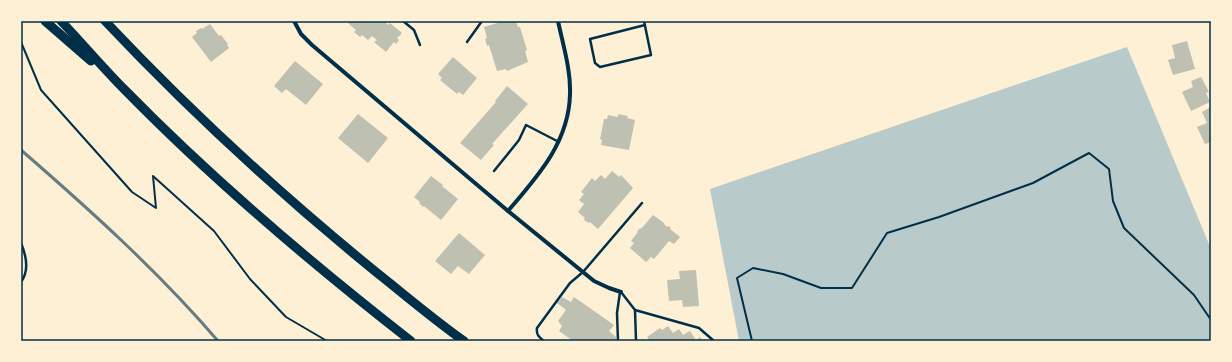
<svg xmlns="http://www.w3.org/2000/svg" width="1232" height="362" font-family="'IBM Plex Serif',serif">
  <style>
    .green { fill: #b9caca }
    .building { fill: #bec0b2 }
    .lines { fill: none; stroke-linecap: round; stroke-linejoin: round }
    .path { stroke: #003049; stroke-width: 2 }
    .service { stroke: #003049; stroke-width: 2.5 }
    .minor { stroke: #003049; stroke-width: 4 }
    .motorway { stroke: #003049; stroke-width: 9 }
    .rail { stroke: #657d81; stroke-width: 3 }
    .neatline { fill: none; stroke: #003049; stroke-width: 1.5 }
  </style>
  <rect width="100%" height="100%" fill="#fdf0d5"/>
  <polygon class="green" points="1127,47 1211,249 1211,341 739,341 710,189"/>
  <g class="building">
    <polygon points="350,21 384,21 388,25 390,23 402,33 397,38 399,40 396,44 394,42 386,52 374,42 377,40 372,36 368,40 362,35 360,37 354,32 356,30 348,23"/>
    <polygon points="504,21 516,21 518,27 520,27 527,50 525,51 528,62 507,71 506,69 497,71 489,45 487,46 485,39 487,38 484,27"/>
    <polygon points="210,24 219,36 221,35 228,44 227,45 229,48 211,62 192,37 197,33 196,31 198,30 201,28 202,29"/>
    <polygon points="1187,41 1195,69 1173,75 1168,60 1175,58 1172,45"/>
    <polygon points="453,57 477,78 463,95 459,92 457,94 440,80 442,78 438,74"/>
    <polygon points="295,61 323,84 306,105 286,89 282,93 274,86"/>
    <polygon points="1201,77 1209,92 1206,93 1210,102 1191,111 1182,92 1193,87 1191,81"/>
    <polygon points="507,86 528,104 492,144 494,145 481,160 460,143 496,102 495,101"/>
    <polygon points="1211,107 1211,142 1205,144 1197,127 1207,123 1202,112"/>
    <polygon points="358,114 388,138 368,163 338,138"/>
    <polygon points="618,114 628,116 627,118 635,120 629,150 601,145 602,140 600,139 604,119 607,119 608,115 618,117"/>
    <polygon points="612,171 619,177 621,175 633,188 598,229 590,222 589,223 584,220 585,218 578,212 584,204 579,200 584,194 581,192 592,178 595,181 601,175 605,179"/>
    <polygon points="431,176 443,185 442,186 458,199 441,220 424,206 423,207 419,203 420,202 414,197"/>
    <polygon points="653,215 664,223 664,224 667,227 668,226 671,228 670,229 680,237 674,244 669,241 654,259 651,257 646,262 630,248 634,243 631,241 638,232 637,232 640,228 641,229"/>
    <polygon points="459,233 485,255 469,274 458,266 451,274 435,261"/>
    <polygon points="696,270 699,306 683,307 682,300 669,301 667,280 680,279 679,271"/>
    <polygon points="562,297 571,302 574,297 614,325 609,331 616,337 616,341 573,341 559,331 562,326 558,321 566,310 557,303"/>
    <polygon points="668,326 673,333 679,329 683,335 690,331 696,340 700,337 703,341 650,341 647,337 660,328 662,330"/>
  </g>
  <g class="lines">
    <g class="path">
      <polyline points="21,42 41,90 132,192 156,208 153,176 214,231 250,279 286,317 327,341"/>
      <polyline points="752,341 737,278 753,268 783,274 821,288 852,288 887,233 939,217 1033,183 1089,153 1109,169 1113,201 1124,228 1194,295 1211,320"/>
    </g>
    <g class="service">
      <polyline points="403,21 414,30 420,45"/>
      <polyline points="644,21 651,55 600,67 595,63 590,39 645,25"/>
      <polyline points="467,42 482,21"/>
      <polyline points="494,171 519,140 526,125 559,142"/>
      <path d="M21 243C26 255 30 270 21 282"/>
      <polyline points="621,292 635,310 636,341"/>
      <polyline points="635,310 699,328 714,341"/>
      <path d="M544 341C539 337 536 335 537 328L570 283 583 272 642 203"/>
      <polyline points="618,341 617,313 620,292"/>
    </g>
    <g class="minor">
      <polyline points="294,21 301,34 312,45 508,211 594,281 609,288 621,292"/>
      <path d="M508 211C538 176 569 142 570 94 571 70 563 45 558 21"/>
    </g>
    <g class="motorway">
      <polyline points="45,21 91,61"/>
      <path d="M61 21C83 44 103 68 125 90 214 181 311 263 411 341"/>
      <path d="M105 21C189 110 280 194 376 272 405 295 433 319 464 341"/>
    </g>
    <path class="rail" d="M21 150C90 210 158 271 218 341"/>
  </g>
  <rect width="1232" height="362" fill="none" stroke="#fdf0d5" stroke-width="44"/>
  <rect x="22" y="22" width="1188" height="318" class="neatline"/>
</svg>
